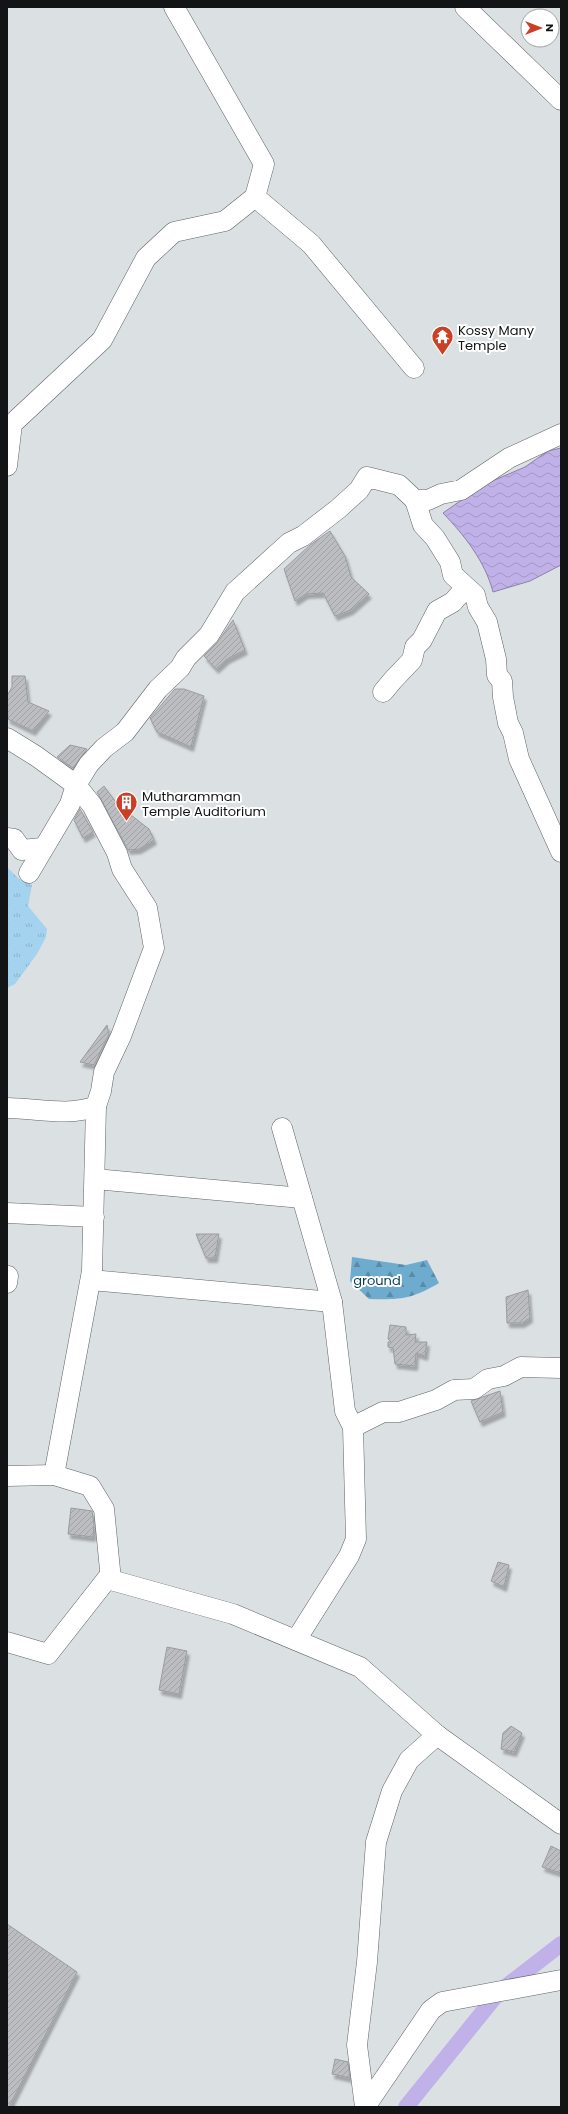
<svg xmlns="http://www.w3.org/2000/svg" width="568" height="2114" font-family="Poppins,sans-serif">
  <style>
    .grass { fill: url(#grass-tufts) }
    .forest { fill: url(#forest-firs) }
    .water { fill: url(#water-waves); stroke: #8c82a9 }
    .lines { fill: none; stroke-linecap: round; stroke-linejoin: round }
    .canal { stroke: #c0b1e9; stroke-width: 16 }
    .building { fill: url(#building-hatch); stroke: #9a9ca1; filter: url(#shadow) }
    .minor-casing { stroke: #5f6366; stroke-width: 21 }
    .minor { stroke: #fff; stroke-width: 20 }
    .labels { text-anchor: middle; stroke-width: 4; stroke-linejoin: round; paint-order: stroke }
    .poi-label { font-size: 13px; fill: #121415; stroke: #fff; text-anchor: start }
    .park-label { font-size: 13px; fill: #073d55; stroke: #fff }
  </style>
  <defs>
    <pattern id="grass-tufts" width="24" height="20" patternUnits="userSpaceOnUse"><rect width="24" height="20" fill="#a3d3ee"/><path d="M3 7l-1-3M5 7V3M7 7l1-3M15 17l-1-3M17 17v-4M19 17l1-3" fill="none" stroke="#8bb4cb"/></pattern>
    <pattern id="forest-firs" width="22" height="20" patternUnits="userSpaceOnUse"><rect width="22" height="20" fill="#6eaccf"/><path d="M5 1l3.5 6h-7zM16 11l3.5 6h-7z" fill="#598ba7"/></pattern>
    <pattern id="water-waves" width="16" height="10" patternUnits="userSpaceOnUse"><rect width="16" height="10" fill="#c0b1e9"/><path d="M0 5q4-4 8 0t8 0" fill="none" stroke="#a497c7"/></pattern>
    <pattern id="building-hatch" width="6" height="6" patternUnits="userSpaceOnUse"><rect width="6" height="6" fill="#bbbdc1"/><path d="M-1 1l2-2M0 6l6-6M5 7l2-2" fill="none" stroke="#a0a2a5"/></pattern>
    <filter id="shadow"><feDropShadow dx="2.5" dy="4.5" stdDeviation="1" flood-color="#0004"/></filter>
  </defs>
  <rect width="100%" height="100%" fill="#dbe0e3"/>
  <polygon class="grass" points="7,867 19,879 32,885 28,906 47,929 46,937 37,954 15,984 7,988"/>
  <path class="forest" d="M352 1257 406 1265 427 1260 439 1283C412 1299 400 1300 369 1299L350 1281Z"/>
  <path class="water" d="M561 448V565L530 581 493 592C485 561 464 535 443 513L483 485 525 467 548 451Z"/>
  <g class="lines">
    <polyline class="canal" points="406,2107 499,1992 561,1944"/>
  </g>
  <g class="building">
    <polygon points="330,531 345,556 351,577 369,594 351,610 335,616 323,593 306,594 295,601 284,569 310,545"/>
    <polygon points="233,620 245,650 227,659 216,669 204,656 217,643"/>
    <polygon points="12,676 25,676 28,702 49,711 33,731 8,719 7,696 12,687"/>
    <polygon points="175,689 184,689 204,696 191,747 157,732 150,718"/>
    <polygon points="70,745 87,749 73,768 57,757"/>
    <polygon points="104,786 118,805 149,829 154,840 139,849 128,850 97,792"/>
    <polygon points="80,809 93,832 83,838 74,820"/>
    <polygon points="107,1025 109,1034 94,1065 80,1062"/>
    <polygon points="196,1234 219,1234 215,1258 206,1258"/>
    <polygon points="528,1290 530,1318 522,1323 507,1323 506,1297"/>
    <polygon points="390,1325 406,1327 406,1335 416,1334 415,1342 427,1342 425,1356 416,1353 415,1366 395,1364 393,1348 388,1347 388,1342 391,1342 388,1339"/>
    <polygon points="500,1391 503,1412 480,1422 471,1401"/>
    <polygon points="71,1508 92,1511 94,1525 93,1537 68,1534"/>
    <polygon points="498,1562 509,1565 504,1587 491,1581"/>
    <polygon points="167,1647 187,1651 179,1694 159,1690"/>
    <polygon points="511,1726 522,1733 514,1752 501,1749 503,1733"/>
    <polygon points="551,1846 561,1851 561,1873 542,1867"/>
    <polygon points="7,1924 77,1972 9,2107 7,2107"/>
    <polygon points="335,2059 348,2062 350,2078 332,2074"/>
  </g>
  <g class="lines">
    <defs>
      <g id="minor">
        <polyline points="465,7 561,100"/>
        <polyline points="255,197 311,244 414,368"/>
        <polyline points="7,466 12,424 102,340 146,258 174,232 225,221 255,197 264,164 174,7"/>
        <polyline points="415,500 423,525 435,538 450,562 453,575 475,595 478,607 487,622 496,659 497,675 502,681 503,697 508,723 513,733 519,759 561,852"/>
        <polyline points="383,692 393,680 412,660 415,647 422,640 437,611 453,602 459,595 468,590"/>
        <polyline points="7,738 36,756 76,785 70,804 29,873"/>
        <polyline points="7,838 14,839 22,850 42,848"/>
        <path d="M7 1108C36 1108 69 1117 96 1106L101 1091 104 1072 121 1036 154 948 147 908 122 869 117 853 92 805 76 785 89 764 104 748 125 732 158 689 180 668 186 658 209 635 235 592 289 543 303 536 338 509 359 490 367 477 399 485 415 500H428L441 494 461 490 509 458 561 434"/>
        <polyline points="282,1128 332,1302 345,1411 353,1427 356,1539 349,1556 296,1640"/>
        <polyline points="95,1179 302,1198"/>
        <polyline points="7,1213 94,1217"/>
        <polyline points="91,1280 332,1302"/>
        <polyline points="7,1283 8,1276"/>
        <polyline points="353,1427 383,1412 399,1412 436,1400 454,1390 474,1389 488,1379 504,1376 521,1367 561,1368"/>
        <polyline points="54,1475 92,1271 96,1106"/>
        <polyline points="7,1476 54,1475 90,1486 104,1509 111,1580 233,1614 360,1667 437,1735 561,1824"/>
        <polyline points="7,1642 48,1654 110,1575"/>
        <polyline points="365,2107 357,2045 367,1962 376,1842 392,1791 409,1760 437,1735"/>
        <polyline points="365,2107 431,2010 442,2002 561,1980"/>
      </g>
    </defs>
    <use href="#minor" class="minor-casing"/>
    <use href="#minor" class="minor"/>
  </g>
  <defs>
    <symbol id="temple-pin" viewBox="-11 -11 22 30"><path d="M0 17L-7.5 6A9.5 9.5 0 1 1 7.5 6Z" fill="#ca3f26" stroke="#fff"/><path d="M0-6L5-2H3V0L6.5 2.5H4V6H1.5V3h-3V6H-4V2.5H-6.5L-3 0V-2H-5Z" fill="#fff"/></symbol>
    <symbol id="building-pin" viewBox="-11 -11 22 30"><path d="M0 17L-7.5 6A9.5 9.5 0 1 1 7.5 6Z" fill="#ca3f26" stroke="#fff"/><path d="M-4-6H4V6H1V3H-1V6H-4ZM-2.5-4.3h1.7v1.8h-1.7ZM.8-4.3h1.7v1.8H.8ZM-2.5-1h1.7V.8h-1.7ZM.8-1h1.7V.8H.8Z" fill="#fff"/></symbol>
  </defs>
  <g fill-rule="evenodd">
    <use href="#temple-pin" x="430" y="324" width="25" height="34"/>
    <use href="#building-pin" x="114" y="790" width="25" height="34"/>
  </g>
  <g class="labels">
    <g class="poi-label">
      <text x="458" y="335">Kossy Many<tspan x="458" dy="15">Temple</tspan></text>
      <text x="142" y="801">Mutharamman<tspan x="142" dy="15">Temple Auditorium</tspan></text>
    </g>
    <g class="park-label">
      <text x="377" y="1285">ground</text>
    </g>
  </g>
  <rect width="568" height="2114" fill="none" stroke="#121415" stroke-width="16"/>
  <g transform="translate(540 28) rotate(90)"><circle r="19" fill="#ffffff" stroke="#a0a1a1"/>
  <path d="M0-3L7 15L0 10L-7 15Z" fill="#ca3f26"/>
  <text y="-6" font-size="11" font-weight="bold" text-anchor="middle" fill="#121415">N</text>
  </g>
</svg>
